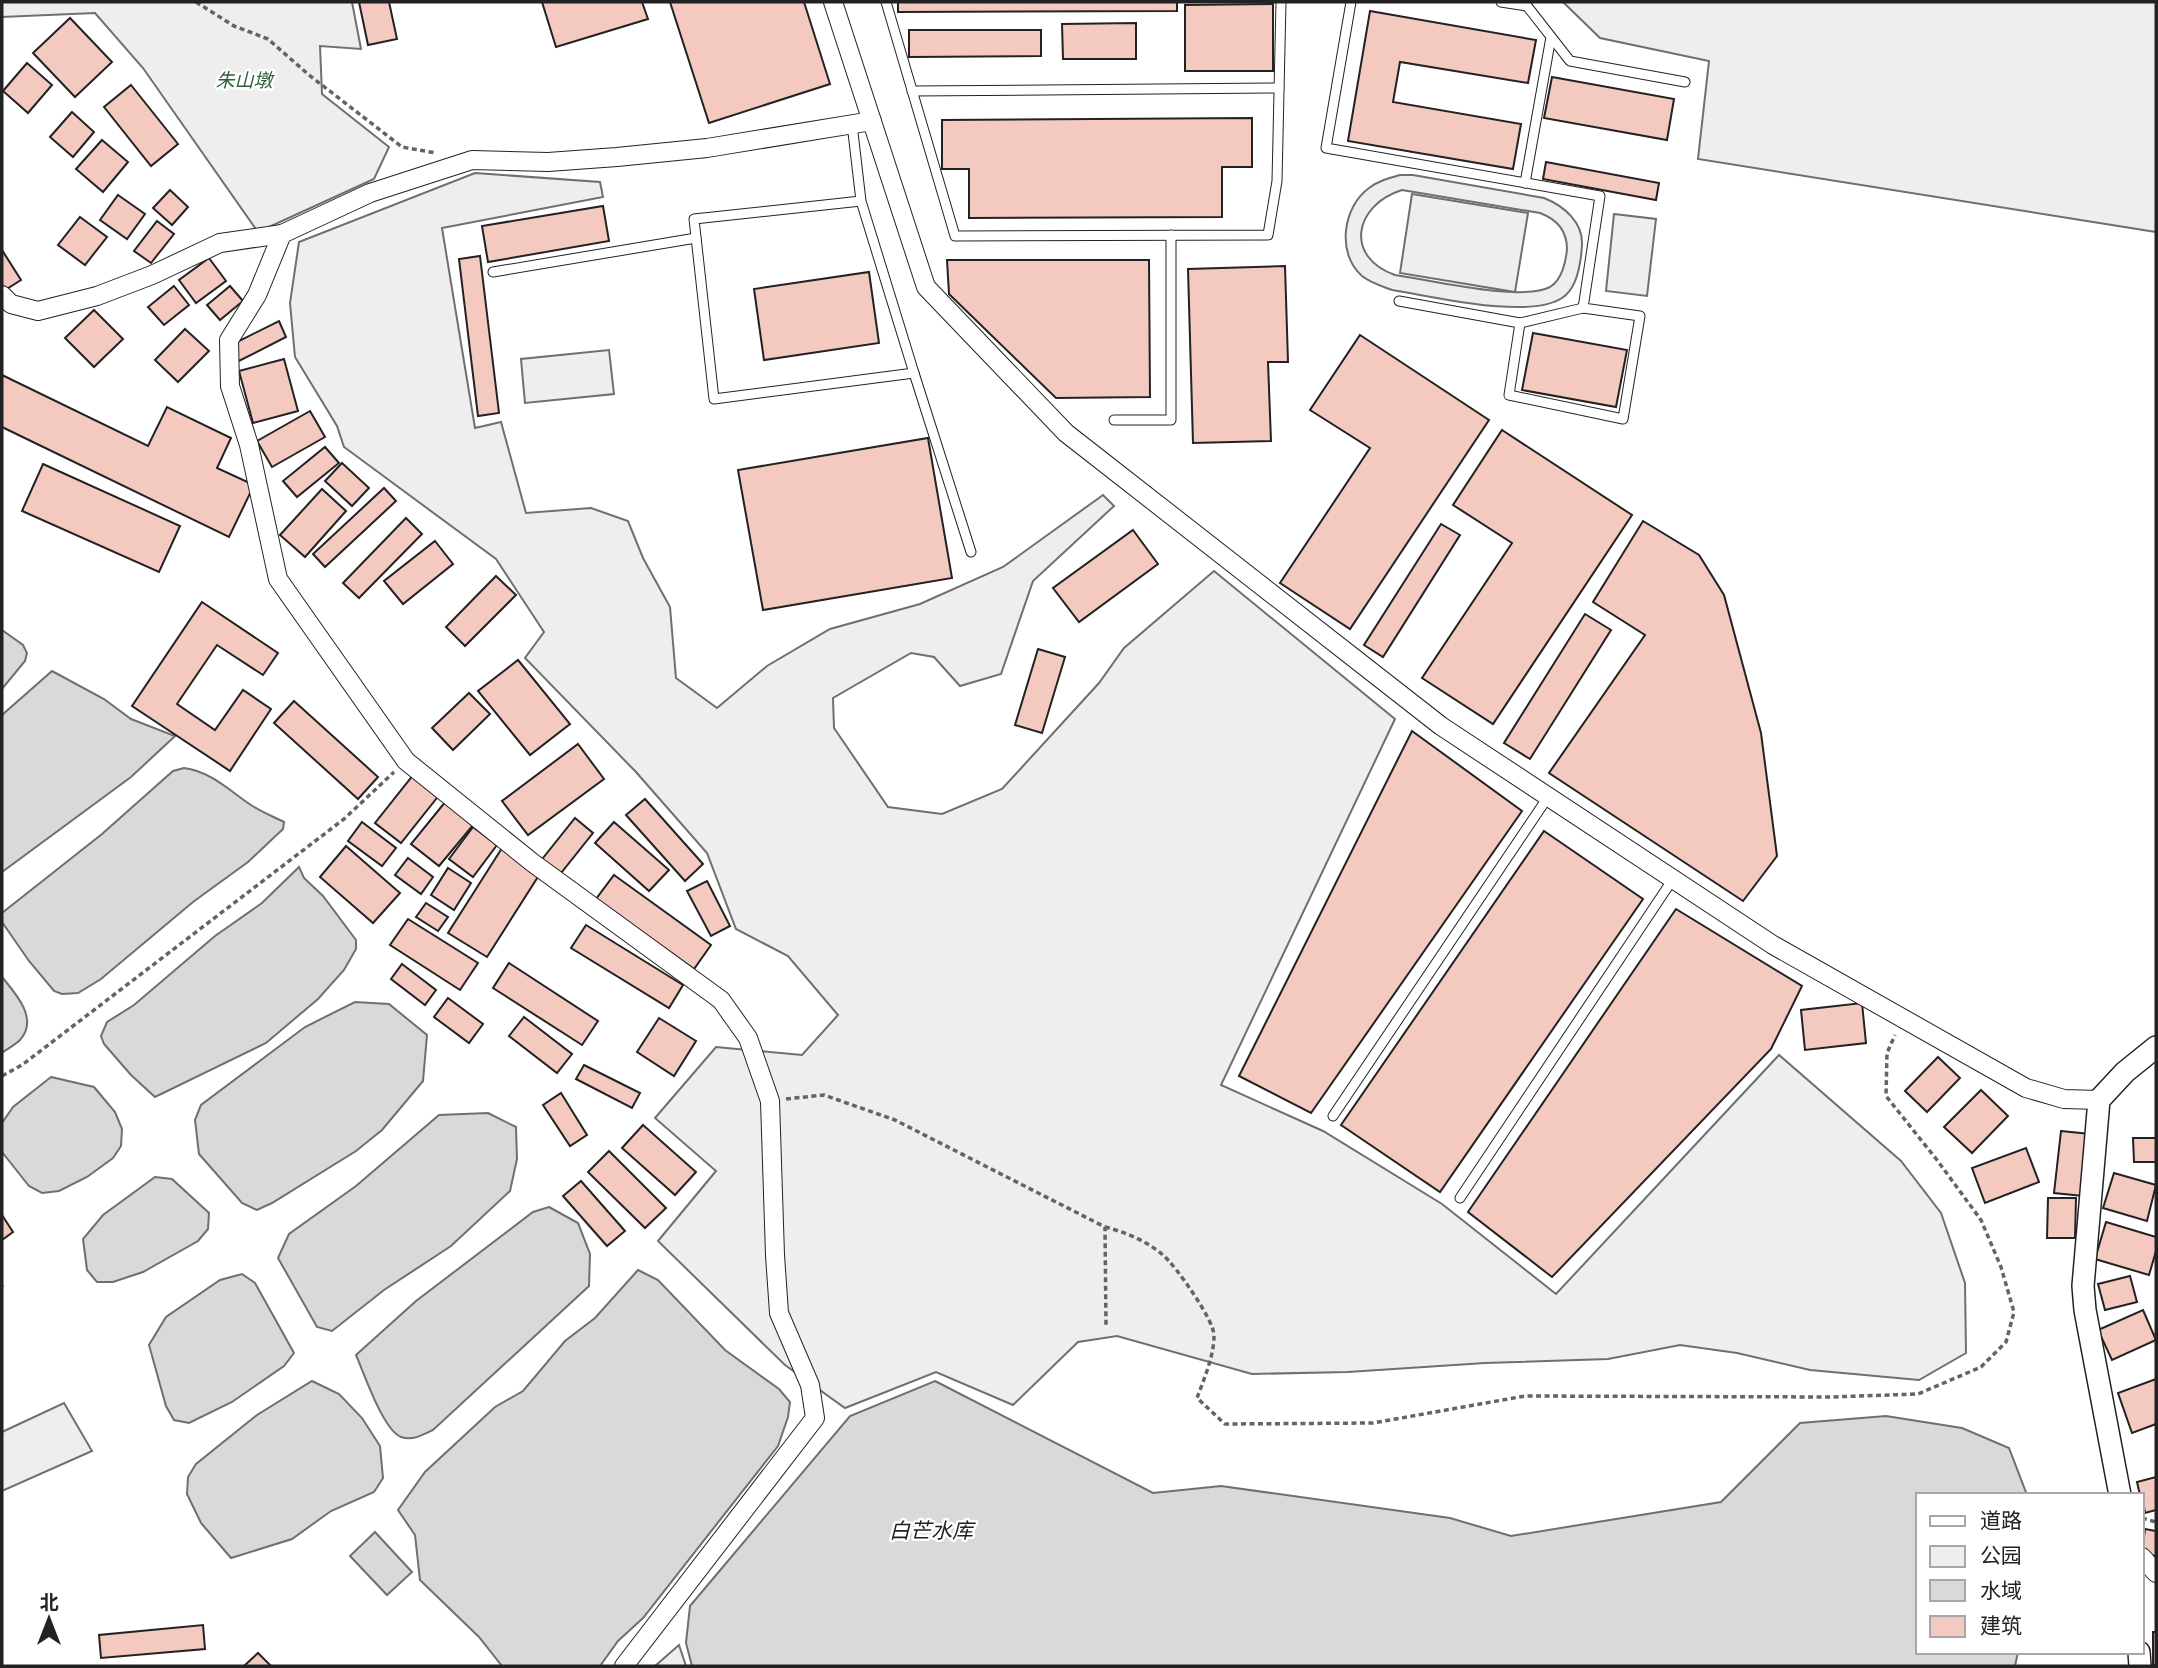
<svg xmlns="http://www.w3.org/2000/svg" width="2158" height="1668" font-family="Literata,'Noto Sans SC',serif">
  <style>
    .green { fill: #eee; stroke: #6f6f6f; stroke-width: 2; fill-rule: evenodd }
    .water { fill: #d9d9d9; stroke: #6f6f6f; stroke-width: 2 }
    .building { fill: #f3c9c0; stroke: #222; stroke-width: 2 }
    .lines { fill: none; stroke-linecap: round; stroke-linejoin: round }
    .service-casing { stroke: #222; stroke-width: 11 }
    .minor-casing { stroke: #222; stroke-width: 20 }
    .tertiary-casing { stroke: #222; stroke-width: 24 }
    .path { stroke: #646464; stroke-width: 3.5; stroke-dasharray: 5 3.5; stroke-linecap: butt }
    .service { stroke: #fff; stroke-width: 9 }
    .minor { stroke: #fff; stroke-width: 18 }
    .tertiary { stroke: #fff; stroke-width: 21 }
    .labels { text-anchor: middle; stroke-width: 5; stroke-linejoin: round; paint-order: stroke }
    .park-label { font-size: 19px; font-style: italic; fill: #2f5e38; stroke: #fff }
    .water-label { font-size: 21px; font-style: italic; fill: #222; stroke: #fff }
  </style>
  <rect width="100%" height="100%" fill="#fff"/>
  <g class="green">
    <polygon points="2,2 352,2 361,49 320,46 322,94 389,147 374,179 258,232 143,68 95,13 2,17"/>
    <polygon points="1563,2 2156,2 2156,232 1698,159 1709,61 1600,38"/>
    <polygon points="475,173 600,182 603,197 442,228 475,428 501,422 526,513 591,508 628,521 643,558 670,607 676,678 717,708 767,666 830,629 920,604 1003,567 1103,495 1114,506 1033,581 1001,674 960,686 934,657 911,653 833,698 834,728 888,807 942,814 1002,789 1099,683 1124,648 1214,571 1395,719 1221,1085 1323,1131 1442,1204 1556,1294 1779,1055 1901,1161 1941,1213 1965,1283 1966,1353 1919,1380 1810,1370 1737,1353 1680,1345 1608,1359 1485,1363 1348,1372 1252,1374 1117,1336 1078,1342 1013,1405 936,1372 845,1408 785,1365 658,1241 716,1171 655,1118 716,1047 802,1055 838,1015 788,956 736,929 707,853 636,772 525,658 544,632 496,559 344,447 337,426 295,357 290,303 299,242"/>
    <path d="M1400 175H1413L1544 198C1564 206 1583 222 1582 245 1581 262 1578 288 1562 298 1528 320 1432 296 1392 290 1381 286 1371 283 1362 276 1336 253 1343 207 1369 188 1378 181 1389 178 1400 175ZM1402 190 1540 213C1556 219 1567 230 1567 249 1566 261 1562 280 1550 287 1521 302 1430 280 1395 275 1344 257 1354 205 1402 190Z"/>
    <polygon points="1412,194 1528,213 1515,292 1400,273"/>
    <polygon points="1614,214 1656,219 1647,296 1606,291"/>
    <polygon points="609,350 614,394 525,403 521,359"/>
    <polygon points="64,1403 92,1451 2,1491 2,1432"/>
    <polygon points="679,1645 686,1666 655,1666"/>
  </g>
  <g class="water">
    <polygon points="2,630 23,645 27,653 25,661 2,689"/>
    <polygon points="52,671 104,699 131,719 175,736 131,777 2,872 2,715"/>
    <path d="M184 768C209 771 228 789 248 803 259 811 272 816 284 822L283 829 248 862 193 902 101 979 78 993 62 994 54 991 29 961 2 922V913L102 834 173 771Z"/>
    <polygon points="299,867 304,878 323,896 356,940 356,949 344,970 318,999 266,1043 155,1097 131,1075 104,1044 101,1036 107,1022 134,1005 215,936 262,903"/>
    <path d="M2 977C16 994 39 1019 20 1040 15 1045 7 1049 2 1053Z"/>
    <polygon points="355,1002 389,1004 427,1035 423,1081 382,1130 356,1151 272,1203 257,1210 242,1203 199,1154 195,1120 201,1105 305,1027"/>
    <polygon points="51,1077 94,1087 115,1112 122,1129 121,1146 113,1158 87,1177 59,1191 42,1193 29,1186 2,1152 2,1123 13,1107"/>
    <polygon points="488,1113 516,1127 517,1159 510,1191 451,1246 384,1290 332,1331 317,1327 278,1258 289,1234 356,1186 439,1115"/>
    <polygon points="155,1177 172,1179 209,1213 208,1229 198,1241 143,1272 113,1282 97,1282 87,1270 83,1239 103,1215"/>
    <path d="M549 1207 578 1223 590 1254 589 1286 433 1430C423 1435 412 1441 401 1437 383 1430 364 1373 356 1355L416 1301 533 1212Z"/>
    <polygon points="638,1270 658,1280 725,1350 779,1389 790,1402 788,1417 778,1446 643,1618 618,1641 600,1666 502,1666 479,1637 420,1580 415,1535 398,1510 425,1472 495,1407 523,1391 565,1341 595,1318"/>
    <polygon points="242,1274 255,1283 294,1353 284,1366 232,1402 189,1423 174,1420 166,1406 149,1345 166,1317 220,1280"/>
    <polygon points="312,1381 339,1394 362,1418 380,1446 383,1478 374,1492 331,1511 292,1539 231,1558 201,1523 187,1494 188,1477 196,1464 257,1415"/>
    <polygon points="935,1381 1153,1493 1221,1486 1450,1518 1511,1536 1721,1502 1800,1423 1886,1416 1962,1428 2009,1448 2027,1495 1918,1495 1918,1652 2018,1652 2015,1666 692,1666 686,1643 690,1606 850,1416"/>
    <polygon points="375,1532 412,1572 387,1595 350,1556"/>
  </g>
  <g class="building">
    <polygon points="359,2 389,2 397,39 368,45"/>
    <polygon points="542,2 642,2 648,19 556,47"/>
    <polygon points="670,2 804,2 830,84 709,123"/>
    <polygon points="898,2 1177,2 1177,11 898,12"/>
    <polygon points="1273,4 1273,71 1185,71 1185,5"/>
    <polygon points="1370,11 1536,40 1528,83 1400,62 1393,102 1521,124 1513,169 1348,141"/>
    <polygon points="70,18 112,62 75,97 33,53"/>
    <polygon points="1136,23 1136,59 1063,59 1062,24"/>
    <polygon points="909,30 1041,30 1041,56 909,57"/>
    <polygon points="27,63 52,85 28,113 3,91"/>
    <polygon points="1552,77 1674,99 1667,140 1544,118"/>
    <polygon points="131,85 178,144 151,166 104,107"/>
    <polygon points="72,112 94,132 73,157 50,137"/>
    <polygon points="1252,118 1252,167 1222,167 1222,217 969,218 969,169 942,169 942,120"/>
    <polygon points="102,140 128,162 103,192 76,169"/>
    <polygon points="1546,162 1659,183 1656,200 1543,179"/>
    <polygon points="170,190 188,207 172,225 153,208"/>
    <polygon points="118,195 145,214 127,239 100,220"/>
    <polygon points="603,206 609,241 488,262 482,226"/>
    <polygon points="80,217 107,237 85,265 58,245"/>
    <polygon points="157,221 174,234 151,263 134,251"/>
    <polygon points="2,250 21,280 5,290 2,284"/>
    <polygon points="480,256 499,413 478,416 459,259"/>
    <polygon points="209,258 226,281 196,303 179,280"/>
    <polygon points="947,260 1149,260 1150,397 1056,398 949,294"/>
    <polygon points="1285,266 1288,362 1268,362 1271,441 1193,443 1188,269"/>
    <polygon points="869,272 879,343 764,360 754,289"/>
    <polygon points="174,286 189,305 164,325 148,307"/>
    <polygon points="230,286 243,301 220,320 207,305"/>
    <polygon points="94,310 123,339 94,367 65,338"/>
    <polygon points="279,321 286,337 239,361 231,345"/>
    <polygon points="185,329 209,351 178,382 155,360"/>
    <polygon points="1533,333 1627,350 1616,407 1522,390"/>
    <polygon points="1360,335 1489,420 1350,629 1280,583 1370,448 1310,410"/>
    <polygon points="284,359 298,411 253,423 239,371"/>
    <polygon points="2,375 148,446 167,407 231,438 217,468 254,485 229,537 2,427"/>
    <polygon points="310,411 325,437 272,467 257,441"/>
    <polygon points="1502,430 1632,515 1493,724 1422,678 1512,543 1453,505"/>
    <polygon points="928,438 952,578 763,610 738,470"/>
    <polygon points="325,447 339,463 297,497 283,481"/>
    <polygon points="342,463 369,488 352,506 325,481"/>
    <polygon points="43,464 180,526 159,572 22,511"/>
    <polygon points="384,488 396,501 325,567 313,554"/>
    <polygon points="322,489 346,511 305,557 280,535"/>
    <polygon points="406,518 422,534 359,598 343,583"/>
    <polygon points="1643,521 1699,555 1724,595 1761,733 1777,856 1743,901 1549,773 1645,635 1593,602"/>
    <polygon points="1441,524 1460,535 1383,657 1364,645"/>
    <polygon points="1133,530 1158,564 1079,622 1053,588"/>
    <polygon points="435,541 453,564 403,604 384,581"/>
    <polygon points="496,576 516,595 465,646 446,627"/>
    <polygon points="202,602 278,653 263,675 217,645 177,704 215,730 243,690 271,709 230,771 132,706"/>
    <polygon points="1585,614 1611,630 1530,759 1504,743"/>
    <polygon points="1038,649 1065,657 1042,733 1015,725"/>
    <polygon points="518,660 570,724 530,755 478,691"/>
    <polygon points="469,693 490,714 453,750 432,728"/>
    <polygon points="294,701 378,777 358,799 274,723"/>
    <polygon points="1412,731 1522,811 1311,1113 1239,1076"/>
    <polygon points="578,744 604,779 528,835 502,801"/>
    <polygon points="414,774 440,794 401,843 375,823"/>
    <polygon points="645,799 703,864 685,881 626,815"/>
    <polygon points="446,801 474,824 439,866 411,844"/>
    <polygon points="575,818 593,833 557,878 539,863"/>
    <polygon points="362,822 396,848 382,866 348,841"/>
    <polygon points="614,822 669,870 649,891 595,843"/>
    <polygon points="473,827 497,845 473,877 449,859"/>
    <polygon points="1544,831 1643,899 1440,1192 1341,1125"/>
    <polygon points="346,846 400,893 373,923 320,877"/>
    <polygon points="502,848 541,872 487,957 448,933"/>
    <polygon points="408,858 433,877 421,894 395,875"/>
    <polygon points="448,868 471,883 454,910 431,895"/>
    <polygon points="614,875 711,945 694,969 596,899"/>
    <polygon points="707,881 730,926 711,936 687,891"/>
    <polygon points="426,903 448,917 438,931 416,917"/>
    <polygon points="1676,909 1802,986 1771,1049 1552,1277 1468,1212"/>
    <polygon points="408,919 478,963 460,990 390,945"/>
    <polygon points="586,925 683,985 669,1008 571,948"/>
    <polygon points="509,963 598,1021 582,1045 493,988"/>
    <polygon points="402,964 436,990 425,1005 391,979"/>
    <polygon points="448,998 483,1024 469,1043 434,1017"/>
    <polygon points="1862,1003 1866,1043 1805,1050 1801,1010"/>
    <polygon points="524,1017 572,1054 557,1073 509,1036"/>
    <polygon points="659,1018 696,1041 674,1076 637,1052"/>
    <polygon points="1938,1057 1960,1078 1927,1112 1905,1091"/>
    <polygon points="584,1065 640,1093 632,1108 576,1079"/>
    <polygon points="1981,1090 2008,1116 1972,1153 1944,1127"/>
    <polygon points="561,1093 587,1135 570,1146 543,1105"/>
    <polygon points="643,1125 696,1172 675,1195 622,1148"/>
    <polygon points="2061,1131 2090,1134 2083,1196 2054,1193"/>
    <polygon points="2133,1138 2156,1138 2156,1162 2134,1162"/>
    <polygon points="2026,1148 2039,1182 1985,1203 1972,1168"/>
    <polygon points="609,1151 666,1208 645,1228 588,1172"/>
    <polygon points="2114,1173 2156,1185 2147,1221 2103,1208"/>
    <polygon points="581,1181 625,1231 607,1246 563,1196"/>
    <polygon points="2048,1198 2076,1198 2075,1238 2047,1238"/>
    <polygon points="2,1215 13,1232 2,1240"/>
    <polygon points="2106,1222 2156,1237 2156,1251 2149,1275 2095,1259"/>
    <polygon points="2130,1276 2137,1302 2105,1310 2098,1284"/>
    <polygon points="2143,1310 2156,1340 2112,1360 2098,1330"/>
    <polygon points="2156,1379 2156,1424 2132,1433 2118,1393"/>
    <polygon points="2156,1477 2156,1510 2145,1513 2142,1495 2140,1495 2137,1482"/>
    <polygon points="2145,1529 2156,1531 2156,1556 2142,1554"/>
    <polygon points="203,1625 205,1649 101,1658 99,1635"/>
    <rect x="2153" y="1632" width="3" height="33"/>
    <polygon points="258,1653 271,1666 244,1666"/>
  </g>
  <g class="lines">
    <defs>
      <g id="service">
        <polyline points="886,2 955,236 1268,235 1277,181 1281,2"/>
        <polyline points="1351,2 1326,148 1600,196 1583,308 1640,316 1623,419 1509,395 1520,323"/>
        <polyline points="1501,2 1527,6 1570,61 1685,82"/>
        <polyline points="912,91 1279,88"/>
        <polyline points="852,124 861,201 694,219 714,399 914,373 861,201"/>
        <polyline points="1525,183 1551,37"/>
        <polyline points="493,272 696,238"/>
        <polyline points="1399,301 1520,323 1583,308"/>
        <polyline points="914,373 971,552"/>
        <polyline points="1114,420 1171,420 1171,235"/>
        <polyline points="1333,1116 1548,797"/>
        <polyline points="1460,1198 1673,879"/>
      </g>
      <g id="minor">
        <polyline points="833,2 926,287 1066,433 1441,726 1773,945 2026,1088 2064,1099 2099,1100"/>
        <polyline points="2,295 11,304 38,311 97,296 152,275 220,243 282,234"/>
        <polyline points="2142,1557 2156,1573"/>
        <polyline points="624,1666 815,1418 810,1385 779,1313 775,1255 770,1101 748,1038 721,1000 533,863 406,761 278,579 249,445 230,386 229,340 257,295 282,234 370,193 472,160 548,162 617,157 707,148 872,121"/>
      </g>
      <g id="tertiary">
        <polyline points="2120,1495 2085,1310 2083,1286 2099,1100 2125,1072 2156,1047"/>
        <polyline points="2139,1652 2140,1666"/>
      </g>
    </defs>
    <use href="#service" class="service-casing"/>
    <use href="#minor" class="minor-casing"/>
    <use href="#tertiary" class="tertiary-casing"/>
    <g class="path">
      <polyline points="196,2 234,26 268,39 309,75 402,147 436,153"/>
      <polyline points="2,1076 22,1065 344,819 394,772"/>
      <polyline points="786,1099 824,1095 895,1120 1105,1227 1106,1326"/>
      <path d="M1105 1227C1125 1232 1147 1241 1163 1255 1175 1265 1215 1321 1214 1336 1214 1356 1204 1379 1197 1398L1225 1424 1373 1423 1525 1396 1830 1397 1918 1394 1981 1367 2006 1342 2014 1312 2001 1267 1981 1220 1937 1160 1886 1096 1887 1053 1895 1035"/>
      <polyline points="2,1286 3,1285"/>
      <polyline points="2142,1518 2156,1522"/>
    </g>
    <use href="#service" class="service"/>
    <use href="#minor" class="minor"/>
    <use href="#tertiary" class="tertiary"/>
  </g>
  <g class="labels">
    <g class="park-label">
      <text x="244" y="87">朱山墩</text>
    </g>
    <g class="water-label">
      <text x="931" y="1538">白芒水库</text>
    </g>
  </g>
  <rect width="2158" height="1668" fill="none" stroke="#222222" stroke-width="7"/>
  <rect x="1916" y="1493" width="228" height="161" fill="#ffffff" stroke="#a7a7a7" stroke-width="2"/>
  <rect x="1930" y="1516" width="35" height="10" fill="#ffffff" stroke="#a7a7a7" stroke-width="2"/>
  <text x="1980" y="1528" font-size="21" fill="#222222">道路</text>
  <rect x="1930" y="1546" width="35" height="21" fill="#eeeeee" stroke="#a7a7a7" stroke-width="2"/>
  <text x="1980" y="1563" font-size="21" fill="#222222">公园</text>
  <rect x="1930" y="1580" width="35" height="21" fill="#d9d9d9" stroke="#a7a7a7" stroke-width="2"/>
  <text x="1980" y="1598" font-size="21" fill="#222222">水域</text>
  <rect x="1930" y="1616" width="35" height="21" fill="#f3c9c0" stroke="#a7a7a7" stroke-width="2"/>
  <text x="1980" y="1633" font-size="21" fill="#222222">建筑</text>
  <g transform="translate(49 1619)" stroke="#ffffff" stroke-width="5" paint-order="stroke">
  <path d="M0-5L12 26L0 18L-12 26Z" fill="#222222"/>
  <text y="-10" font-size="19" font-weight="bold" text-anchor="middle" fill="#222222">北</text>
  </g>
</svg>
